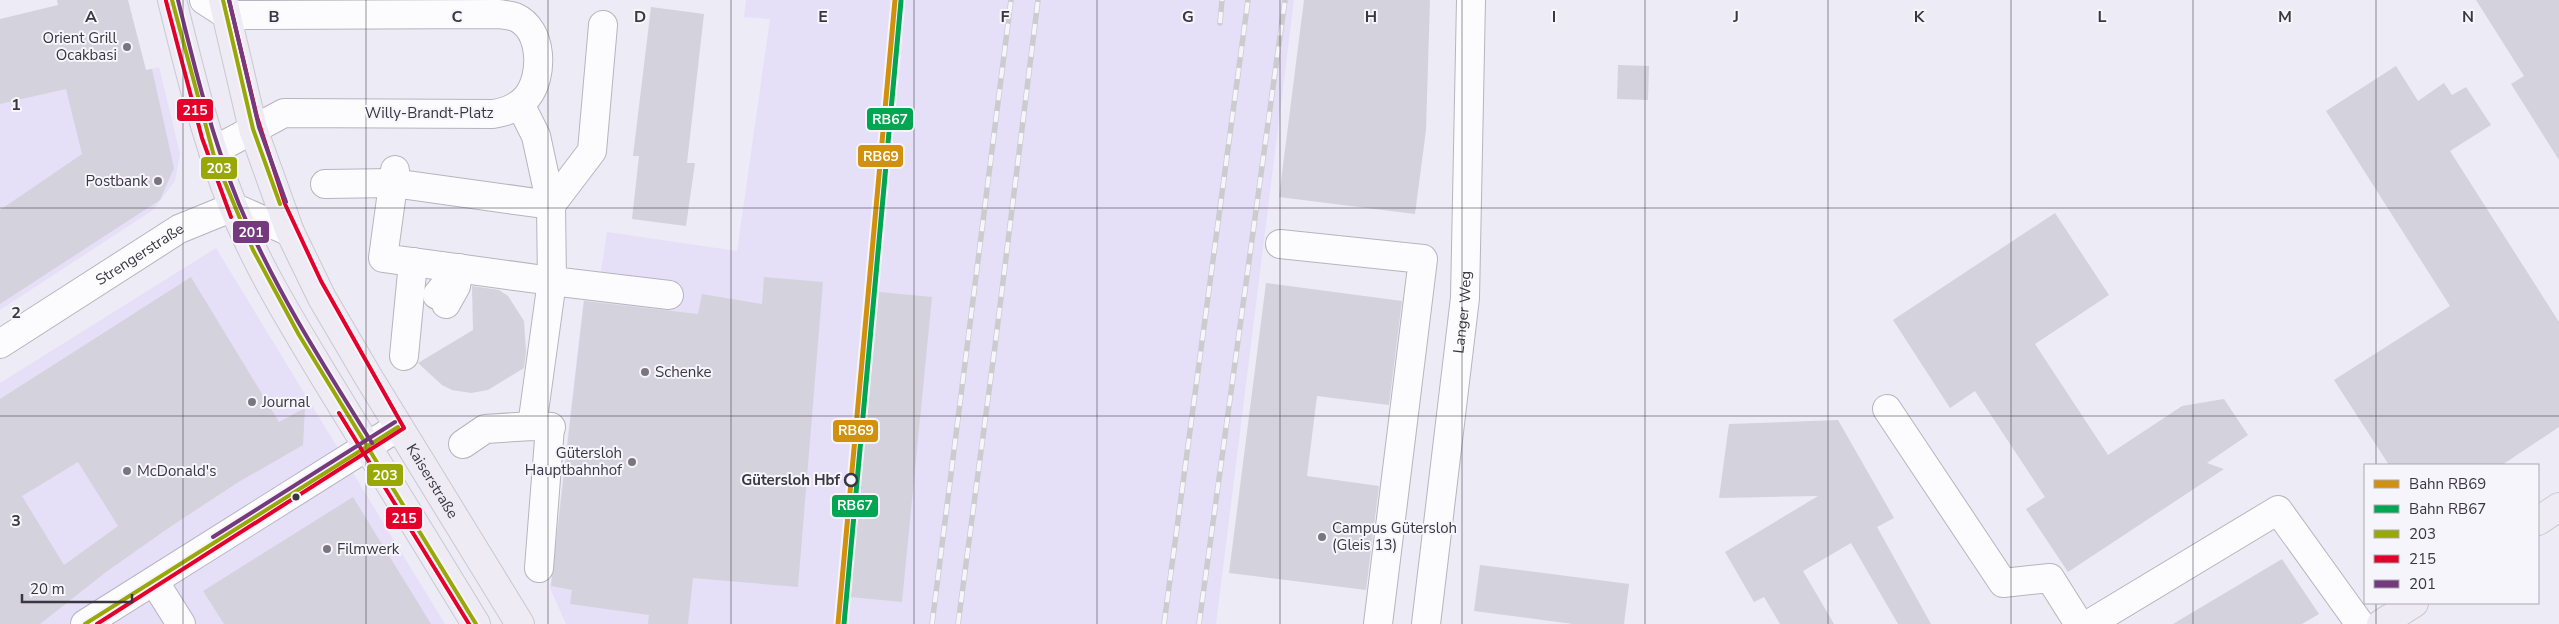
<svg xmlns="http://www.w3.org/2000/svg" width="2559" height="624" font-family="'Nunito Sans',sans-serif">
  <style>
    .built { fill: #e5e0f8 }
    .building { fill: #d4d2dc; fill-rule: evenodd }
    .lines { fill: none; stroke-linecap: round; stroke-linejoin: round }
    .minor-casing { stroke: #b6b4be; stroke-width: 30 }
    .major-casing { stroke: #cac8cf; stroke-width: 30 }
    .minor { stroke: #fcfcfe; stroke-width: 28 }
    .major { stroke: #eeebf4; stroke-width: 28 }
    .rail-casing { stroke: #ccccce; stroke-width: 5.5 }
    .rail { stroke: #f6f5fb; stroke-width: 4; stroke-dasharray: 11; stroke-linecap: butt }
    .bus-1-casing { stroke: #f6f5fb; stroke-width: 8 }
    .bus-2-casing { stroke: #f6f5fb; stroke-width: 8 }
    .bus-3-casing { stroke: #f6f5fb; stroke-width: 8 }
    .bus-1 { stroke: #98a807; stroke-width: 4 }
    .bus-2 { stroke: #e4002b; stroke-width: 4 }
    .bus-3 { stroke: #743a7d; stroke-width: 4 }
    .rail-1-casing { stroke: #f6f5fb; stroke-width: 9 }
    .rail-2-casing { stroke: #f6f5fb; stroke-width: 9 }
    .rail-1 { stroke: #d1900d; stroke-width: 5 }
    .rail-2 { stroke: #00a651; stroke-width: 5 }
    .grid { fill: none; stroke: #3a3742; stroke-width: 1; stroke-opacity: 0.55 }
    .poi-dot { fill: #797681; stroke: #f6f5fb; stroke-width: 2 }
    .stop-dot { fill: #f6f5fb; stroke: #3a3742; stroke-width: 2.5 }
    .bus-dot { fill: #3a3742; stroke: #f6f5fb; stroke-width: 2 }
    .labels { text-anchor: middle; stroke-width: 4; stroke-linejoin: round; paint-order: stroke }
    .poi-label { font-size: 15px; fill: #3a3742; stroke: #f6f5fb; text-anchor: start }
    .street-label { font-size: 15px; fill: #3a3742; stroke: #f6f5fb }
    .stop-label { font-size: 15px; font-weight: bold; fill: #3a3742; stroke: #f6f5fb; text-anchor: end }
    .grid-label { font-size: 16px; text-anchor: middle; font-weight: bold; fill: #3a3742; stroke: #f6f5fb; stroke-width: 4; stroke-linejoin: round; paint-order: stroke }
    .line-badge { stroke: #f6f5fb; stroke-width: 2 }
    .badge-label { font-size: 14px; text-anchor: middle; font-weight: bold; fill: #fff }
  </style>
  <rect width="100%" height="100%" fill="#edebf6"/>
  <g class="built">
    <polygon points="746,0 1294,0 1216,624 566,624 550,588 584,296 597,297 607,232 737,251 770,19 744,17"/>
    <polygon points="159,67 180,154 175,181 153,210 0,310 0,104"/>
    <polygon points="216,248 445,624 0,624 0,383"/>
  </g>
  <g class="building">
    <polygon points="57,0 128,0 146,70 152,69 174,168 160,200 0,304 0,210 82,154 66,89 0,104 0,19 58,5"/>
    <polygon points="1304,0 1430,0 1426,130 1415,214 1279,197"/>
    <polygon points="2476,0 2559,0 2559,160 2511,84 2524,76"/>
    <polygon points="651,7 704,14 687,163 695,163 686,226 632,219 639,156 633,156"/>
    <polygon points="1618,65 1649,66 1648,100 1617,99"/>
    <polygon points="2396,66 2418,101 2444,83 2452,95 2466,87 2491,125 2450,151 2559,322 2559,427 2502,465 2389,465 2334,380 2450,306 2326,111"/>
    <polygon points="2055,213 2109,295 2035,344 2108,455 2182,406 2224,399 2248,435 2207,463 2224,469 2068,572 2026,509 2045,497 1975,391 1950,408 1893,320"/>
    <path d="M191 277 279 422 305 408 303 445 237 483 170 527 106 572 40 624H0V399ZM78 462 118 526 64 565 22 496Z"/>
    <polygon points="764,277 823,282 798,587 693,578 688,624 648,624 649,615 570,604 572,590 551,586 584,301 698,314 702,294 762,304"/>
    <polygon points="1266,283 1402,301 1389,405 1317,396 1307,476 1379,486 1366,590 1229,573"/>
    <polygon points="472,286 499,290 508,296 524,321 526,352 524,368 488,390 471,393 452,390 442,385 418,363 473,330"/>
    <polygon points="879,292 932,297 902,602 850,597"/>
    <polygon points="1838,420 1894,518 1877,527 1931,624 1898,624 1851,543 1803,571 1834,624 1780,624 1764,597 1754,602 1725,552 1818,496 1719,498 1729,424"/>
    <polygon points="353,497 431,624 224,624 203,591"/>
    <polygon points="2282,559 2319,614 2302,624 2173,624"/>
    <polygon points="1480,565 1629,584 1624,624 1573,624 1474,611"/>
  </g>
  <g class="lines">
    <defs>
      <g id="minor">
        <path d="M204 0 227 15 499 14C504 15 510 15 515 17 543 29 544 76 527 97 518 108 506 112 493 114L284 113 213 151"/>
        <polyline points="520,104 536,136 551,205 552,281 669,295"/>
        <polyline points="395,170 383,258 552,281 532,426"/>
        <polyline points="325,184 393,183 551,205 592,151 603,25"/>
        <polyline points="1280,244 1423,259 1378,624"/>
        <polyline points="437,295 459,268 456,286 446,304"/>
        <path id="s1" d="M0 344 179 229 233 207 290 232"/>
        <polyline points="404,356 413,262"/>
        <polyline points="1887,409 2003,583 2050,578 2079,624"/>
        <polyline points="463,444 485,429 532,426 551,427"/>
        <polyline points="539,568 550,427"/>
        <polyline points="154,581 181,624"/>
        <polyline points="85,624 398,427"/>
        <path id="s2" d="M1426 624 1465 298 1471 0"/>
        <polyline points="2089,624 2278,510 2360,624"/>
      </g>
      <g id="major">
        <path d="M172 0C189 69 206 140 233 206 257 266 291 321 324 376 374 459 426 541 476 624"/>
        <path id="s3" d="M223 0 253 129 290 232 322 298 369 378 520 624"/>
        <polyline points="2538,521 2559,507"/>
        <polyline points="2381,624 2414,603"/>
      </g>
    </defs>
    <use href="#minor" class="minor-casing"/>
    <use href="#major" class="major-casing"/>
    <use href="#minor" class="minor"/>
    <use href="#major" class="major"/>
    <defs>
      <g id="rail">
        <polyline points="1220,23 1222,0"/>
        <polyline points="932,624 1011,0"/>
        <polyline points="958,624 995,346 1038,0"/>
        <polyline points="1164,624 1248,0"/>
        <polyline points="1199,624 1285,0"/>
      </g>
    </defs>
    <use href="#rail" class="rail-casing"/>
    <use href="#rail" class="rail"/>
    <defs>
      <g id="bus-1">
        <polyline points="172,0 214,156 253,250 299,335 476,624"/>
        <polyline points="223,0 253,129 280,204"/>
        <polyline points="85,624 398,427"/>
      </g>
      <g id="bus-2">
        <polyline points="166,1 202,138 231,217"/>
        <polyline points="339,413 469,624"/>
        <polyline points="97,624 404,428 321,281 285,204 257,117 229,0"/>
      </g>
      <g id="bus-3">
        <path d="M178 0C195 69 212 138 239 204 274 288 324 366 372 443"/>
        <polyline points="229,0 259,127 286,202"/>
        <polyline points="213,537 395,422"/>
      </g>
    </defs>
    <use href="#bus-1" class="bus-1-casing"/>
    <use href="#bus-2" class="bus-2-casing"/>
    <use href="#bus-3" class="bus-3-casing"/>
    <use href="#bus-1" class="bus-1"/>
    <use href="#bus-2" class="bus-2"/>
    <use href="#bus-3" class="bus-3"/>
    <defs>
      <polyline id="rail-1" points="838,624 895,0"/>
      <polyline id="rail-2" points="844,624 901,1"/>
    </defs>
    <use href="#rail-1" class="rail-1-casing"/>
    <use href="#rail-2" class="rail-2-casing"/>
    <use href="#rail-1" class="rail-1"/>
    <use href="#rail-2" class="rail-2"/>
  </g>
  <path class="grid" d="M183 0V624M366 0V624M548 0V624M731 0V624M914 0V624M1097 0V624M1280 0V624M1462 0V624M1645 0V624M1828 0V624M2011 0V624M2193 0V624M2376 0V465M0 208H2559M0 416H2559M2376 603V624"/>
  <g class="poi-dot">
    <circle cx="127" cy="47" r="5"/>
    <circle cx="158" cy="181" r="5"/>
    <circle cx="645" cy="372" r="5"/>
    <circle cx="252" cy="402" r="5"/>
    <circle cx="632" cy="462" r="5"/>
    <circle cx="127" cy="471" r="5"/>
    <circle cx="1322" cy="537" r="5"/>
    <circle cx="327" cy="549" r="5"/>
  </g>
  <circle class="stop-dot" cx="851" cy="480" r="6"/>
  <circle class="bus-dot" cx="296" cy="497" r="4.5"/>
  <g class="labels">
    <g class="poi-label">
      <text x="117" y="43" text-anchor="end">Orient Grill<tspan x="117" dy="17">Ocakbasi</tspan></text>
      <text x="148" y="186" text-anchor="end">Postbank</text>
      <text x="655" y="377">Schenke</text>
      <text x="262" y="407">Journal</text>
      <text x="622" y="458" text-anchor="end">Gütersloh<tspan x="622" dy="17">Hauptbahnhof</tspan></text>
      <text x="137" y="476">McDonald's</text>
      <text x="1332" y="533">Campus Gütersloh<tspan x="1332" dy="17">(Gleis 13)</tspan></text>
      <text x="337" y="554">Filmwerk</text>
    </g>
    <g class="street-label">
      <text x="429" y="118">Willy-Brandt-Platz</text>
      <text dy="5" stroke="none"><textPath href="#s1" startOffset="166">Strengerstraße</textPath></text>
      <text dy="5" stroke="none"><textPath href="#s2" startOffset="314">Langer Weg</textPath></text>
      <text dy="5" stroke="none"><textPath href="#s3" startOffset="529">Kaiserstraße</textPath></text>
    </g>
    <g class="stop-label">
      <text x="840" y="485">Gütersloh Hbf</text>
    </g>
  </g>
  <g class="grid-label">
    <text x="91" y="22">A</text>
    <text x="274" y="22">B</text>
    <text x="457" y="22">C</text>
    <text x="640" y="22">D</text>
    <text x="823" y="22">E</text>
    <text x="1005" y="22">F</text>
    <text x="1188" y="22">G</text>
    <text x="1371" y="22">H</text>
    <text x="1554" y="22">I</text>
    <text x="1736" y="22">J</text>
    <text x="1919" y="22">K</text>
    <text x="2102" y="22">L</text>
    <text x="2285" y="22">M</text>
    <text x="2468" y="22">N</text>
    <text x="16" y="110">1</text>
    <text x="16" y="318">2</text>
    <text x="16" y="526">3</text>
  </g>
  <g class="line-badge">
    <rect x="176" y="98" width="38" height="24" rx="5" fill="#e4002b"/>
    <rect x="866" y="107" width="48" height="24" rx="5" fill="#00a651"/>
    <rect x="857" y="144" width="47" height="24" rx="5" fill="#d1900d"/>
    <rect x="200" y="156" width="38" height="24" rx="5" fill="#98a807"/>
    <rect x="232" y="220" width="38" height="24" rx="5" fill="#743a7d"/>
    <rect x="832" y="419" width="47" height="24" rx="5" fill="#d1900d"/>
    <rect x="366" y="463" width="38" height="24" rx="5" fill="#98a807"/>
    <rect x="831" y="494" width="48" height="24" rx="5" fill="#00a651"/>
    <rect x="385" y="506" width="38" height="24" rx="5" fill="#e4002b"/>
  </g>
  <g class="badge-label">
    <text x="195" y="115">215</text>
    <text x="890" y="124">RB67</text>
    <text x="881" y="161">RB69</text>
    <text x="219" y="173">203</text>
    <text x="251" y="237">201</text>
    <text x="856" y="435">RB69</text>
    <text x="385" y="480">203</text>
    <text x="855" y="510">RB67</text>
    <text x="404" y="523">215</text>
  </g>
  <rect x="2364" y="464" width="175" height="140" fill="#f6f5fb" stroke="#aba9b1"/>
  <rect x="2374" y="480" width="25" height="8" fill="#d1900d" stroke="#aba9b1"/>
  <text x="2409" y="489" font-size="15" fill="#3a3742">Bahn RB69</text>
  <rect x="2374" y="505" width="25" height="8" fill="#00a651" stroke="#aba9b1"/>
  <text x="2409" y="514" font-size="15" fill="#3a3742">Bahn RB67</text>
  <rect x="2374" y="530" width="25" height="8" fill="#98a807" stroke="#aba9b1"/>
  <text x="2409" y="539" font-size="15" fill="#3a3742">203</text>
  <rect x="2374" y="555" width="25" height="8" fill="#e4002b" stroke="#aba9b1"/>
  <text x="2409" y="564" font-size="15" fill="#3a3742">215</text>
  <rect x="2374" y="580" width="25" height="8" fill="#743a7d" stroke="#aba9b1"/>
  <text x="2409" y="589" font-size="15" fill="#3a3742">201</text>
  <path d="M22 594v8h110v-8" fill="none" stroke="#3a3742" stroke-width="2.5"/>
  <text x="30" y="594" font-size="15" fill="#3a3742" stroke="#f6f5fb" stroke-width="4" paint-order="stroke">20 m</text>
</svg>
